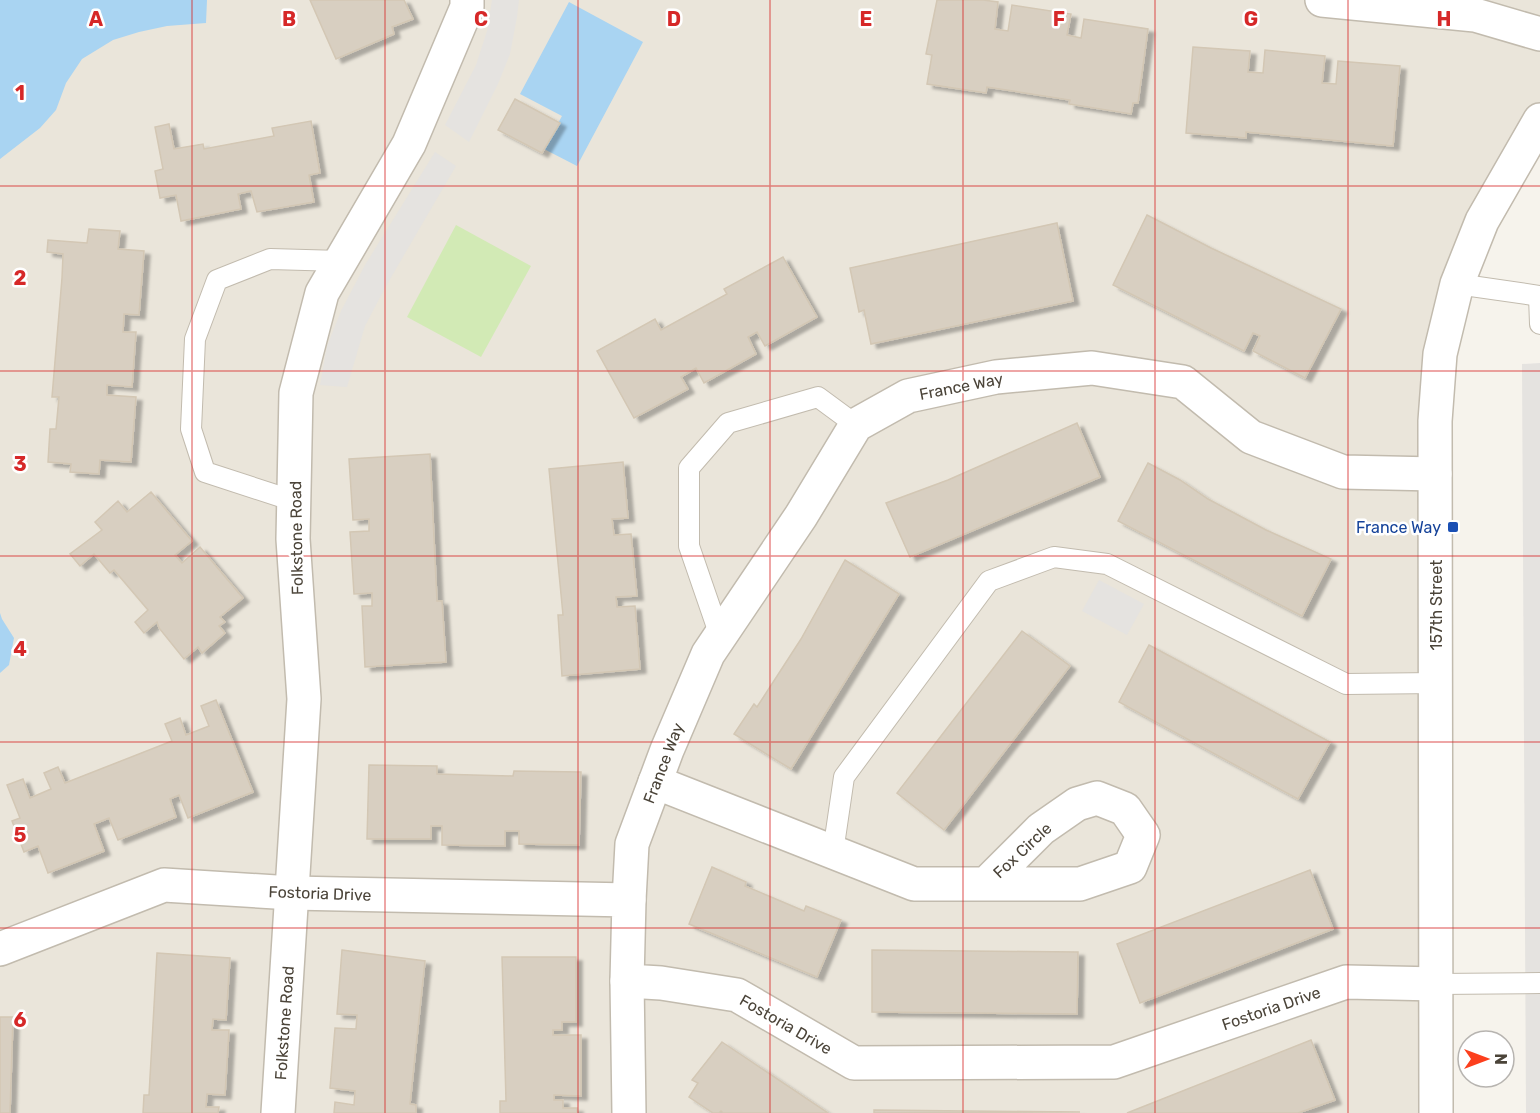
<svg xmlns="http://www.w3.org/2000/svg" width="1540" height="1113" font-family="Rubik,sans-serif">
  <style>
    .residential { fill: #eae5da }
    .green { fill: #d2eab5 }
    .parking { fill: #e5e3e0 }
    .water { fill: #a9d4f2 }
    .building { fill: #d8cfc1; stroke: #d3c7b4; stroke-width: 1.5; filter: url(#shadow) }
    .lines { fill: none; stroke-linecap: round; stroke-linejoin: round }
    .service-casing { stroke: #c2bbae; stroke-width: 22 }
    .minor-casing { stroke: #c2bbae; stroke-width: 36 }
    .tertiary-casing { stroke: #c2bbae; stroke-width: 36 }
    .service { stroke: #fff; stroke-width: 20 }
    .minor { stroke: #fff; stroke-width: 33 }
    .tertiary { stroke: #fff; stroke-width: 33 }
    .grid { fill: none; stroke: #d62828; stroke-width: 1.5; stroke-opacity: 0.55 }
    .transit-dot { fill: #1a4fb4; stroke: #fff; stroke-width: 2 }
    .labels { text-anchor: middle; stroke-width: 5; stroke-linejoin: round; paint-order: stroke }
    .street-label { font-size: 16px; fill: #4b4439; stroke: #fff }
    .transit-label { font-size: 16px; fill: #164399; stroke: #fff; text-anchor: end }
    .grid-label { font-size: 20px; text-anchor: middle; font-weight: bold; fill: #d62828; stroke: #fff; stroke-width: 5; stroke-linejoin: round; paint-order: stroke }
  </style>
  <defs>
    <filter id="shadow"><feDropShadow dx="6" dy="4" stdDeviation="1.5" flood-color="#0004"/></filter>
  </defs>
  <rect width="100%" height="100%" fill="#f6f3ec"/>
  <polygon class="residential" points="0,0 1540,0 1540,120 1440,354 1435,1113 0,1113"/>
  <polygon class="green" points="456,225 531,266 481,357 407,317"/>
  <g class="parking">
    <polygon points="492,0 519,0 517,17 510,54 498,84 469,142 445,125 476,65 487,31"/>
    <polygon points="435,152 456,166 386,286 365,326 347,387 320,385 327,346 341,311 365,265"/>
    <polygon points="1540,363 1540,1113 1526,1113 1522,364"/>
    <polygon points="1099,580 1144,604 1127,635 1082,611"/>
  </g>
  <g class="water">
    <polygon points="0,0 207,0 206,23 167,26 139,32 113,40 82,59 66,83 56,110 40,128 0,159"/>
    <polygon points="569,2 643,42 577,166 544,149 562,116 520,94"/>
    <polygon points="0,613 2,619 14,638 9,665 0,673"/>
  </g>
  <g class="building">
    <polygon points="310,0 404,0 413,19 392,27 394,34 336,59"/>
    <polygon points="937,0 983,0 998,2 995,29 1008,31 1012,5 1071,14 1067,35 1081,38 1084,19 1148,29 1138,103 1133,103 1131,114 1069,104 1070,100 987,87 986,93 927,84 932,55 926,54"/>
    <polygon points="1193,47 1250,51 1248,72 1263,73 1265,50 1325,56 1322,83 1336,84 1338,61 1400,66 1393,146 1246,132 1246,138 1186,133"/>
    <polygon points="515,99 560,123 542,153 498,130"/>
    <polygon points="311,121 320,173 309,175 314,202 257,212 251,191 238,194 241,209 181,221 176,195 160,198 155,171 163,169 155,127 169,124 174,149 203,144 204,149 274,136 272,128"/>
    <polygon points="1147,215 1211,248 1341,309 1305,378 1253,351 1260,336 1253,333 1244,351 1113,285"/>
    <polygon points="1057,223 1073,301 871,344 864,310 859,312 850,268"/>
    <polygon points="89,229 120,231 118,249 144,251 139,315 124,314 123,332 136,332 132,387 107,385 107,395 136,397 131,462 100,460 99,474 70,472 71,464 48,462 50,429 56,429 59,397 52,397 62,278 63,254 47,252 48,240 87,243"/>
    <polygon points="783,257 817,317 765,346 757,332 748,337 756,354 704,383 696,368 681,377 688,389 634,418 597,351 655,319 661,330 727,294 724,289"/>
    <polygon points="1077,423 1100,477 910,557 886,503 948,480"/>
    <polygon points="430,454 437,601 442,601 446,662 365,667 362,606 372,606 372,593 354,594 350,532 369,531 369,519 353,520 349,459"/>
    <polygon points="623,462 628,518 612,519 614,535 631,534 637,596 616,597 617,607 635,606 640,669 562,676 558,615 563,615 549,469"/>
    <polygon points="1148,463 1180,480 1208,499 1266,530 1331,559 1302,616 1118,521"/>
    <polygon points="151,492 192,541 175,555 182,563 200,547 243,598 220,617 225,622 219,626 225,633 202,653 198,647 184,659 159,628 157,622 144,633 135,622 148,610 114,570 110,573 94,554 80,566 70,554 102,530 95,522 118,501 127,512"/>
    <polygon points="845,560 899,594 791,769 734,734 754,704 757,707 801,639"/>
    <polygon points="1022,631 1070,666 944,830 897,793"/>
    <polygon points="1149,645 1330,742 1298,799 1119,702"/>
    <polygon points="216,700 253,792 188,818 179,795 170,799 176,817 118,840 109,818 94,824 104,851 48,873 38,846 24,852 12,821 20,818 7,785 23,779 30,798 51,789 44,773 58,767 65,783 172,741 165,724 180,718 186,735 209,726 201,706"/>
    <polygon points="369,765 437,766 437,774 513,776 514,771 581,772 579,845 519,844 519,831 505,831 505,846 442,845 442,826 431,826 431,839 367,839"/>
    <polygon points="712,867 746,882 745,886 804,911 806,906 841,920 817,977 689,924"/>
    <polygon points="1310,870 1333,929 1140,1003 1117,944"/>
    <polygon points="342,950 425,961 410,1104 416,1105 416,1113 334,1113 335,1102 354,1105 355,1091 330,1088 335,1028 356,1029 357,1015 337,1014"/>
    <polygon points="872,950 1078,952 1077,1014 872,1012"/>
    <polygon points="157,953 230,958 226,1020 213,1019 212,1030 229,1030 225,1095 207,1094 206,1107 219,1107 218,1113 143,1113 144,1095 149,1095"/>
    <polygon points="502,957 576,957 576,1022 562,1022 562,1030 553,1030 553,1035 581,1035 581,1096 554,1095 554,1100 563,1100 563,1108 577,1108 577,1113 500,1113 500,1101 506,1101"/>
    <polygon points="0,1017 13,1017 10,1113 0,1113"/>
    <polygon points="1311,1040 1335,1100 1298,1113 1127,1113"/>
    <polygon points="722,1042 828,1113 723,1113 721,1111 719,1113 713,1113 689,1097 698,1083 692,1080"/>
    <polygon points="874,1110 1080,1112 874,1113"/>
  </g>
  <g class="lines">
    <defs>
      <g id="service">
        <polyline points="1457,284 1540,296"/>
        <polyline points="1539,296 1540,324"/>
        <polyline points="294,501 205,472 191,429 195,339 217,280 270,259 341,261"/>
        <polyline points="720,636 689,546 689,468 728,423 818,397 856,425"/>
        <polyline points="833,852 844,777 989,581 1054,557 1107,564 1346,684 1436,683"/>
        <polyline points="1437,984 1540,983"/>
      </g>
      <g id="minor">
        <polyline points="1322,0 1475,15 1540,34"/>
        <polyline points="655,782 914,884 1080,884 1130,867 1143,835 1125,809 1097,798 1077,804 1041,829 987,883"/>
        <polyline points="629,900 632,844 667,750 708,654 801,516 856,425 908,396 996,377 1092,368 1183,382 1251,437 1343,472 1435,474"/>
        <polyline points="0,949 164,885 292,893 629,900 627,981 661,983 737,995 854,1063 1114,1062 1346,982 1437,984"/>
        <polyline points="627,981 629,1113"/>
        <polyline points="278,1113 304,699 293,539 296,393 322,293 409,144 467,7 467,0"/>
      </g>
      <polyline id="tertiary" points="1436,1113 1435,421 1440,354 1457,284 1482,221 1540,120"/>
    </defs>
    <use href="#service" class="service-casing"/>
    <use href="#minor" class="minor-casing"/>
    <use href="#tertiary" class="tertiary-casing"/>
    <use href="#service" class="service"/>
    <use href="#minor" class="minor"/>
    <use href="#tertiary" class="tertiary"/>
  </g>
  <path class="grid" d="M192 0V1113M385 0V1113M578 0V1113M770 0V1113M963 0V1113M1155 0V1113M1348 0V1113M0 186H1540M0 371H1540M0 556H1540M0 742H1540M0 928H1540"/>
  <rect class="transit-dot" x="1447" y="521" width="12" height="12" rx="3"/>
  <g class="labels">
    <g class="street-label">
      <text transform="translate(961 386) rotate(-11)" y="6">France Way</text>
      <text transform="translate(296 538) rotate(-91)" y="6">Folkstone Road</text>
      <text transform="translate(1436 605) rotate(-90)" y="6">157th Street</text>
      <text transform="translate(663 763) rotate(-69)" y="6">France Way</text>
      <text transform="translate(1022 850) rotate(-43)" y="6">Fox Circle</text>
      <text transform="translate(320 893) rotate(2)" y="6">Fostoria Drive</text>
      <text transform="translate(1271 1008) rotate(-19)" y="6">Fostoria Drive</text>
      <text transform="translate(284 1023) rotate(-86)" y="6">Folkstone Road</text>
      <text transform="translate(786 1024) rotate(30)" y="6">Fostoria Drive</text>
    </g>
    <g class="transit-label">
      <text x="1441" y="533">France Way</text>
    </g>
  </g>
  <g class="grid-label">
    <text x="96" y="26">A</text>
    <text x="289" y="26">B</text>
    <text x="481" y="26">C</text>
    <text x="674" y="26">D</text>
    <text x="866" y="26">E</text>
    <text x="1059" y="26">F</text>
    <text x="1251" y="26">G</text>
    <text x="1444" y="26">H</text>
    <text x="20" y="100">1</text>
    <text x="20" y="285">2</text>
    <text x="20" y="471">3</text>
    <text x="20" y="656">4</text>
    <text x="20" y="842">5</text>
    <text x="20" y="1027">6</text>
  </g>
  <g transform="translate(1486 1059) rotate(90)"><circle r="28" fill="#ffffff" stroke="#b7b4b0" stroke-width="1.5"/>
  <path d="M0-4.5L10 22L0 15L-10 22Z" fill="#fc3f1d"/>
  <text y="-9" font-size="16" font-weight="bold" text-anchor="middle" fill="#4b4439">N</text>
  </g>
</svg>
